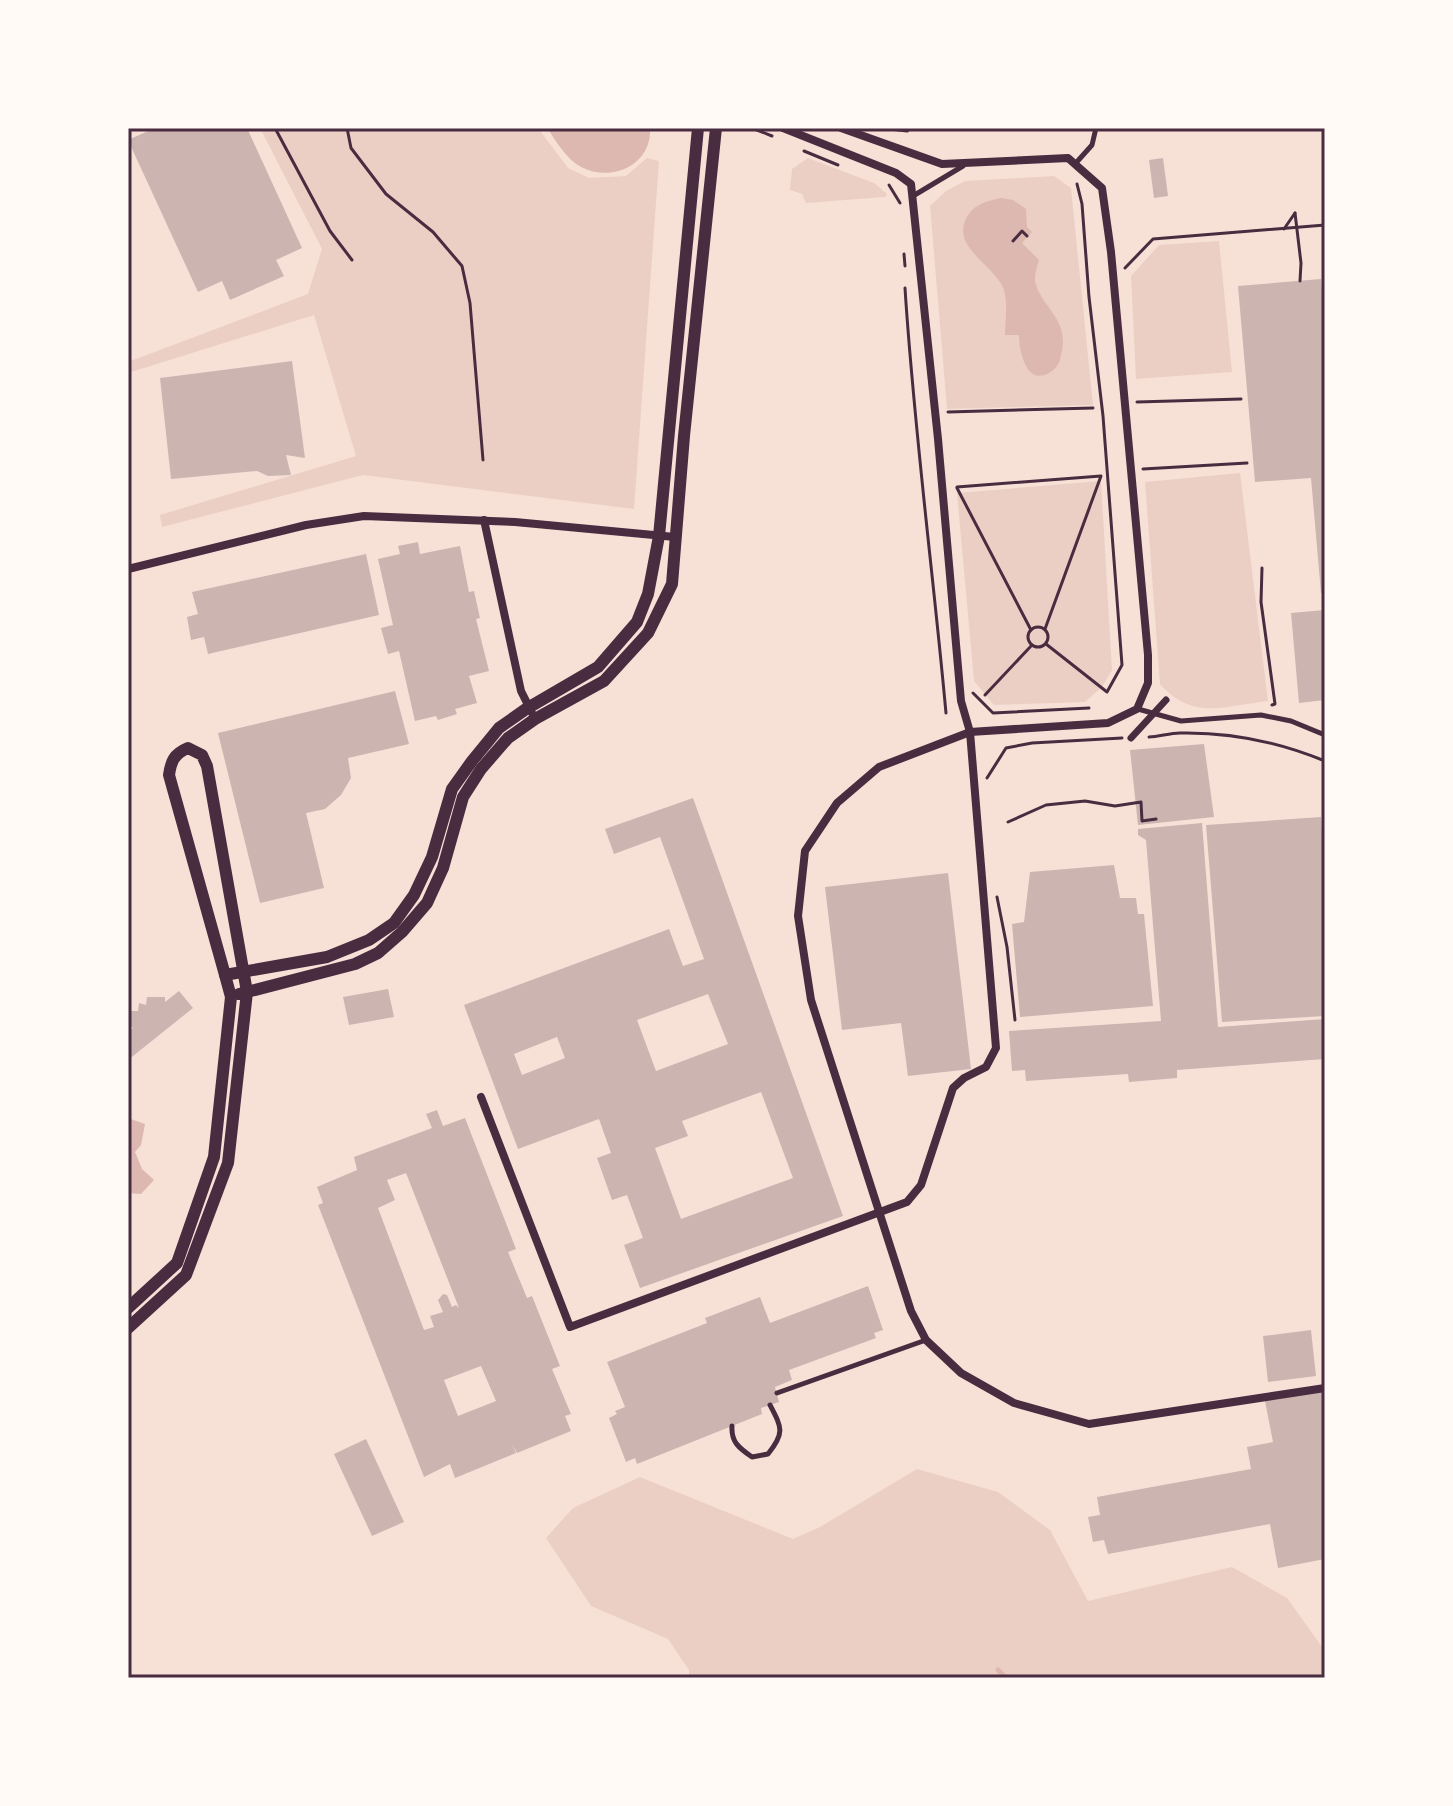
<svg xmlns="http://www.w3.org/2000/svg" width="1453" height="1806" font-family="Literata,serif">
  <style>
    .green { fill: #ebcfc5 }
    .water { fill: #dcb8b0 }
    .lines { fill: none; stroke-linecap: round; stroke-linejoin: round }
    .stream { stroke: #dcb8b0; stroke-width: 5 }
    .building { fill: #ccb4b1; fill-rule: evenodd }
    .path { stroke: #4a2c40; stroke-width: 3 }
    .service { stroke: #4a2c40; stroke-width: 5 }
    .pedestrian { stroke: #4a2c40; stroke-width: 7 }
    .minor { stroke: #4a2c40; stroke-width: 8 }
    .tertiary { stroke: #4a2c40; stroke-width: 12 }
    .neatline { fill: none; stroke: #4a2c40; stroke-width: 3 }
  </style>
  <rect width="100%" height="100%" fill="#f7e1d7"/>
  <g class="green">
    <polygon points="260,128 538,128 568,168 589,178 626,176 647,158 659,161 634,509 363,475 162,527 160,515 356,456 314,315 128,373 128,362 308,294 322,249"/>
    <polygon points="808,158 874,183 887,194 885,197 806,203 802,194 790,190 792,169"/>
    <polygon points="1054,176 1071,188 1093,405 947,409 930,206 946,191 965,181"/>
    <polygon points="1219,241 1232,372 1136,379 1131,276 1159,245"/>
    <path d="M1240 473 1268 701C1224 706 1193 721 1160 684L1145 482Z"/>
    <polygon points="1101,481 1112,670 1102,687 1085,702 994,705 974,681 957,493"/>
    <polygon points="917,1469 998,1492 1050,1530 1088,1601 1232,1567 1287,1598 1325,1651 1325,1678 689,1678 689,1670 668,1639 591,1606 546,1538 573,1508 640,1477 793,1539 820,1527"/>
  </g>
  <g class="water">
    <path d="M547 128H650C652 165 612 183 581 167 566 159 557 142 547 128Z"/>
    <path d="M1001 198 1013 200 1026 209 1027 227 1032 232 1022 243 1039 260C1037 268 1033 277 1036 285 1045 311 1070 320 1061 355 1060 361 1058 367 1052 371 1027 389 1019 352 1019 335H1005C1005 321 1008 304 1004 290 995 264 948 247 968 215 976 203 988 201 1001 198Z"/>
    <polygon points="128,1118 145,1124 141,1145 135,1152 142,1169 154,1180 141,1194 128,1193"/>
  </g>
  <g class="lines">
    <polyline class="stream" points="998,1670 1006,1678"/>
  </g>
  <g class="building">
    <polygon points="155,128 247,128 302,248 276,260 284,276 230,300 222,281 198,292 128,140"/>
    <polygon points="1163,158 1168,196 1154,198 1149,160"/>
    <polygon points="1321,279 1325,327 1325,592 1321,593 1311,478 1255,482 1238,286"/>
    <polygon points="292,361 305,458 286,455 291,475 268,476 257,471 171,479 160,378"/>
    <polygon points="418,542 420,554 460,546 469,592 474,591 480,618 476,619 489,671 469,676 477,703 455,709 457,714 438,720 436,716 415,721 399,651 388,654 381,628 393,625 378,559 400,554 398,546"/>
    <polygon points="366,554 379,615 208,654 204,637 191,640 187,617 198,614 192,592"/>
    <polygon points="1325,610 1325,700 1299,703 1291,613"/>
    <polygon points="395,691 409,744 348,758 351,778 341,795 325,809 306,813 324,888 260,903 218,733"/>
    <polygon points="1204,744 1214,817 1138,825 1130,750"/>
    <path d="M693 798 843 1216 640 1288 624 1245 643 1238 627 1195 612 1200 597 1158 611 1153 599 1119 518 1149 464 1005 669 929 683 966 704 959 660 837 614 854 605 829ZM708 994 728 1044 656 1071 637 1020ZM557 1037 565 1058 522 1075 514 1054ZM761 1092 793 1178 681 1219 655 1148 688 1136 682 1121Z"/>
    <polygon points="1321,817 1325,886 1325,1016 1222,1022 1206,825"/>
    <polygon points="1202,823 1218,1027 1325,1019 1325,1059 1177,1070 1177,1078 1129,1082 1128,1074 1026,1081 1025,1070 1012,1071 1009,1031 1161,1021 1146,840 1138,835 1138,829"/>
    <polygon points="1114,865 1120,898 1136,898 1138,914 1144,914 1153,1006 1020,1017 1012,924 1024,922 1030,872"/>
    <polygon points="948,873 971,1069 908,1076 901,1023 842,1030 825,887"/>
    <polygon points="388,989 394,1017 349,1025 343,997"/>
    <polygon points="179,991 193,1008 128,1060 128,1032 133,1028 128,1026 128,1011 138,1011 139,1003 146,1005 147,997 165,997 165,1002"/>
    <path d="M437 1110 443 1126 465 1118 516 1249 508 1252 527 1298 532 1296 560 1366 552 1369 571 1414 565 1416 571 1431 517 1453 512 1444 516 1453 455 1478 450 1464 424 1477 318 1205 323 1203 317 1187 357 1170 354 1157 432 1128 426 1114ZM406 1173 459 1308 456 1305 452 1307 447 1295 443 1294 438 1300 443 1312 430 1316 434 1327 424 1330 378 1208 395 1200 387 1180ZM481 1366 496 1401 458 1416 444 1380Z"/>
    <polygon points="868,1286 883,1330 874,1333 876,1338 789,1370 792,1380 775,1387 779,1402 761,1408 762,1414 637,1464 635,1458 626,1462 609,1418 617,1414 615,1411 625,1407 607,1362 707,1323 705,1318 760,1297 770,1323"/>
    <polygon points="1311,1330 1316,1376 1268,1382 1263,1336"/>
    <polygon points="1325,1390 1325,1559 1278,1568 1270,1524 1108,1554 1104,1540 1093,1542 1088,1517 1100,1515 1097,1497 1251,1469 1247,1447 1273,1442 1265,1401"/>
    <polygon points="366,1439 404,1522 372,1536 334,1454"/>
  </g>
  <g class="lines">
    <g class="path">
      <polyline points="275,128 330,231 352,260"/>
      <polyline points="347,128 351,148 386,194 433,232 462,266 470,303 483,460"/>
      <polyline points="752,128 772,136"/>
      <polyline points="804,151 838,165"/>
      <polyline points="889,185 900,203"/>
      <polyline points="1295,213 1301,263 1300,281"/>
      <polyline points="1284,229 1295,213"/>
      <polyline points="1013,241 1022,231 1027,236"/>
      <polyline points="904,254 905,266"/>
      <polyline points="1125,268 1153,239 1325,225"/>
      <path d="M905 288C914 430 933 571 946 713"/>
      <polyline points="1137,402 1241,399"/>
      <polyline points="948,412 1093,408"/>
      <polyline points="1143,469 1247,463"/>
      <polyline points="957,487 1101,476 1045,629"/>
      <polyline points="957,488 1031,630"/>
      <polyline points="1262,568 1261,602 1275,704 1272,705"/>
      <circle cx="1038" cy="637" r="10"/>
      <polyline points="1046,644 1107,692 1122,665 1103,416 1089,297 1082,204 1077,184"/>
      <polyline points="973,693 993,713 1089,708"/>
      <polyline points="985,695 1032,645"/>
      <path d="M1149 737C1159 737 1169 733 1180 733 1230 732 1279 742 1325 761"/>
      <polyline points="987,778 1006,748 1032,743 1122,738"/>
      <polyline points="1008,822 1046,805 1085,801 1115,806 1141,802 1142,821 1156,819"/>
      <polyline points="997,897 1007,947 1015,1020"/>
    </g>
    <g class="service">
      <polyline points="890,128 907,130"/>
      <polyline points="1075,164 1092,145 1096,128"/>
      <polyline points="913,196 963,166"/>
      <polyline points="1138,709 1181,721 1261,715 1291,721 1325,735"/>
      <polyline points="777,1393 926,1340"/>
      <path d="M732 1426C731 1442 739 1448 752 1457L768 1454C785 1433 782 1428 770 1405"/>
    </g>
    <polyline class="pedestrian" points="1131,738 1166,700"/>
    <g class="minor">
      <polyline points="841,128 942,164 1068,158 1102,188 1111,252 1148,655 1148,683 1137,709 1108,723 970,732 879,767 837,803 805,851 798,916 811,1000 911,1311 926,1340 961,1373 1014,1403 1089,1424 1325,1388"/>
      <polyline points="484,520 521,691 535,719"/>
      <polyline points="128,569 306,525 364,516 515,522 675,537"/>
      <polyline points="481,1097 570,1327 907,1202 921,1185 953,1088 964,1078 986,1067 996,1048 970,732 961,701 938,439 911,184 896,173 783,128"/>
    </g>
    <g class="tertiary">
      <path d="M225 975 169 775C171 761 174 754 188 748L202 755 207 766 247 992 239 994"/>
      <polyline points="128,1308 177,1263 214,1157 231,997 225,975 327,957 369,940 394,923 414,895 432,857 452,789 472,761 499,728 526,709 598,667 637,622 648,594 659,536 698,128"/>
      <polyline points="128,1328 186,1275 228,1163 247,992 355,964 378,953 402,932 427,903 443,868 463,797 481,769 508,738 535,719 604,681 648,633 672,584 684,436 716,128"/>
    </g>
  </g>
  <rect width="1453" height="1806" fill="none" stroke="#fffaf5" stroke-width="260"/>
  <rect x="130" y="130" width="1193" height="1546" class="neatline"/>
</svg>
